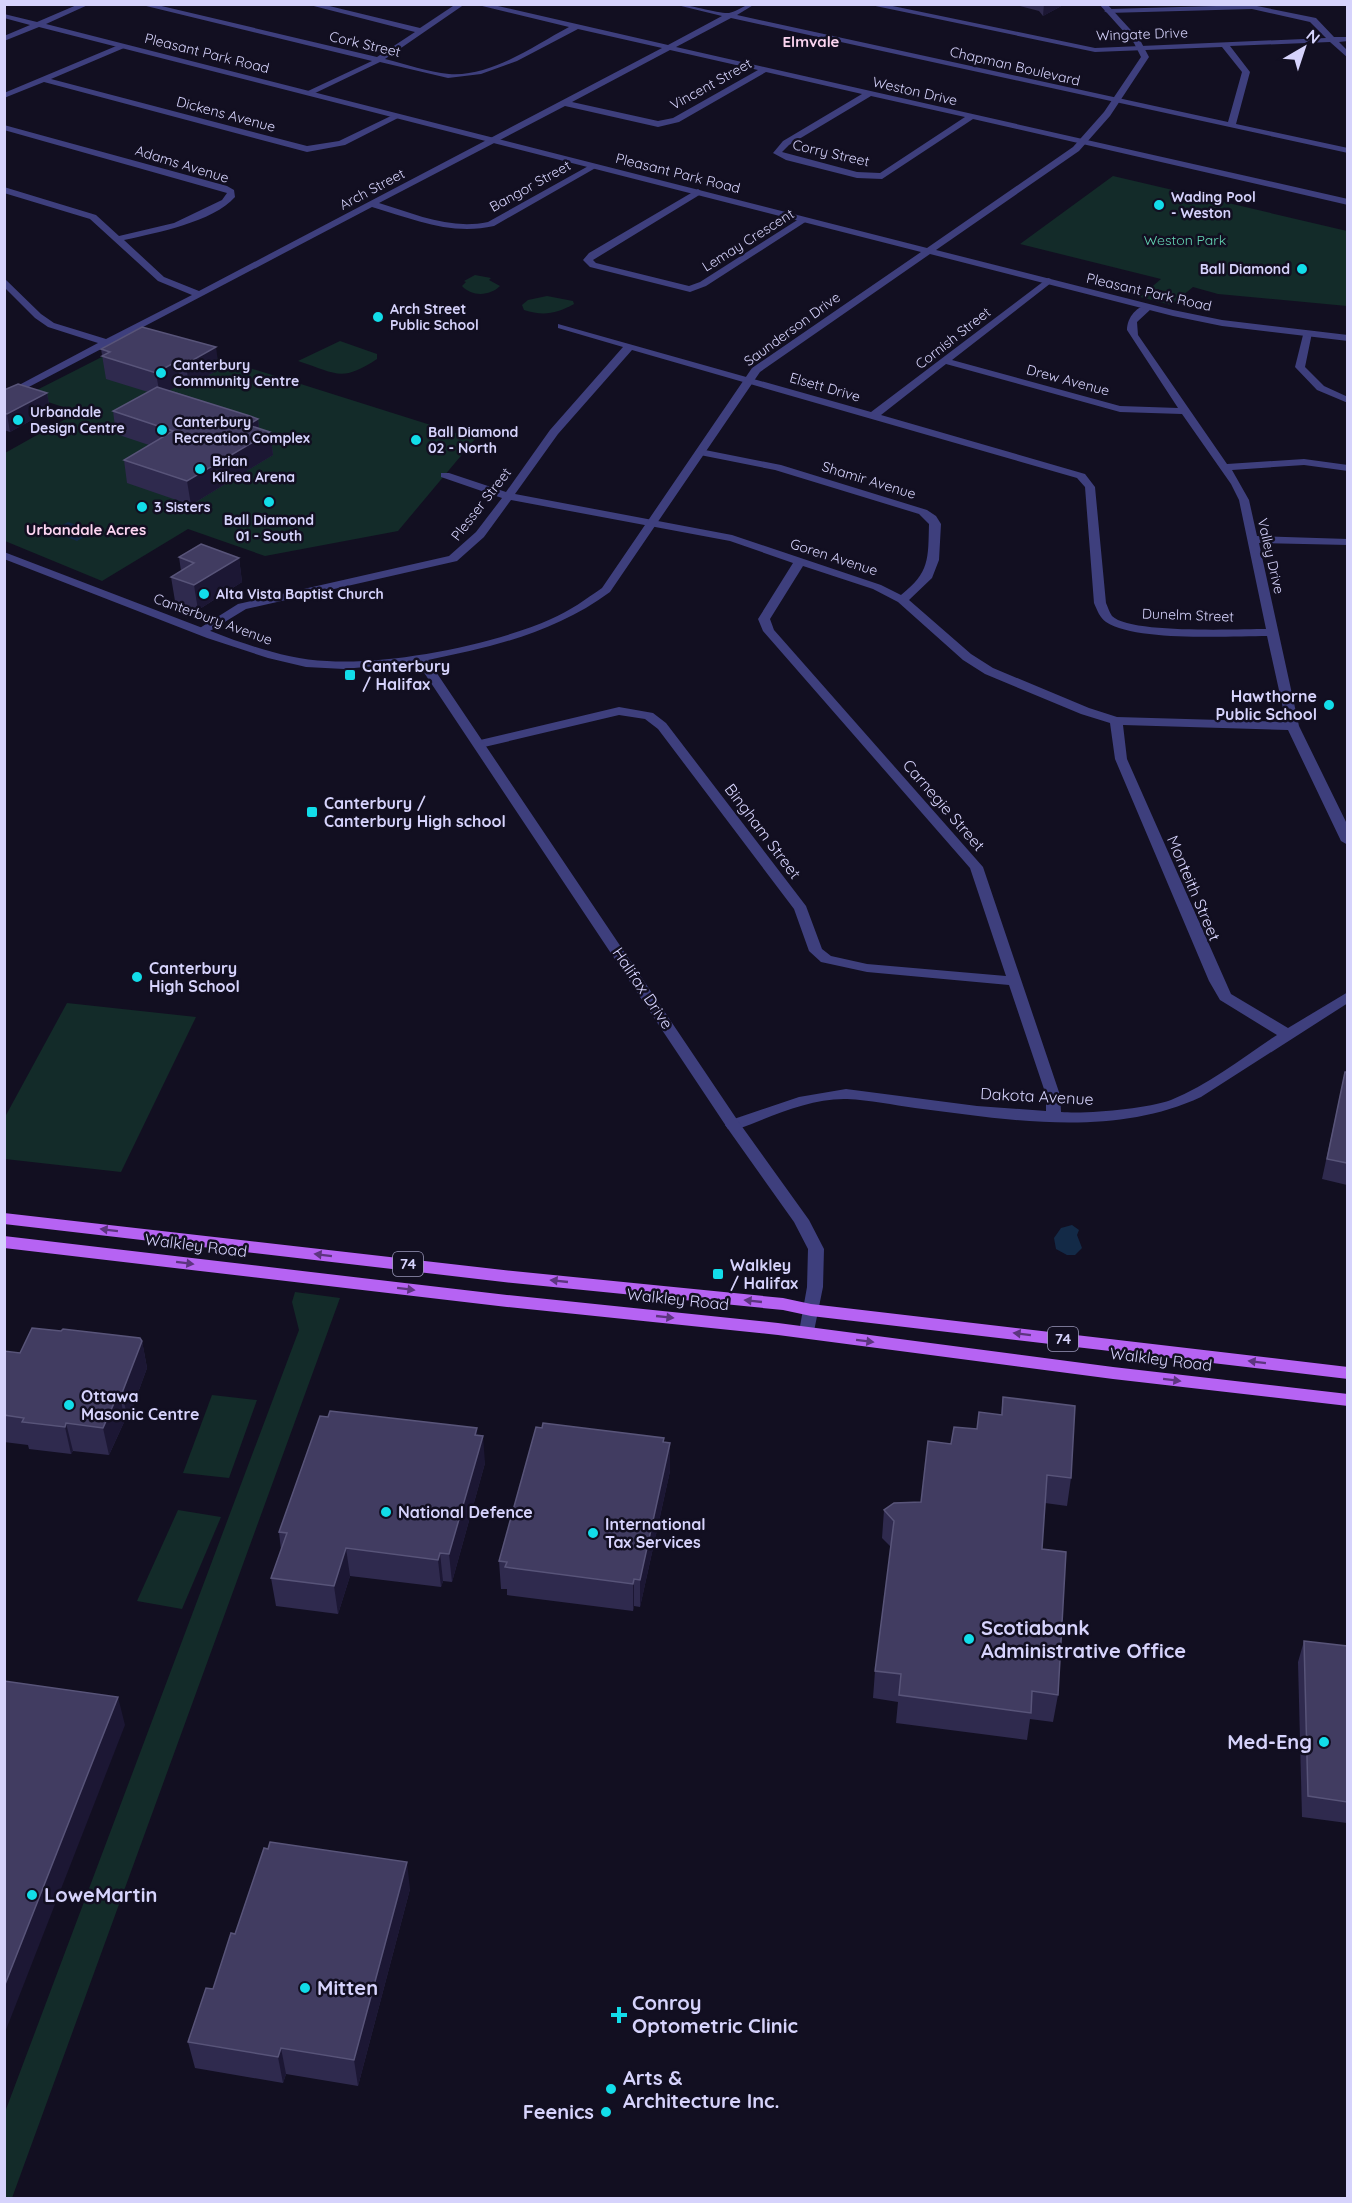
<svg xmlns="http://www.w3.org/2000/svg" width="1352" height="2203" font-family="Quicksand,sans-serif">
  <style>
    .green { fill: #132b29 }
    .water { fill: #132a47 }
    .lines { fill: none; stroke-linecap: round; stroke-linejoin: round }
    .minor { fill: #3e3f7d; fill-rule: evenodd }
    .tertiary { fill: #3e3f7d; fill-rule: evenodd }
    .primary { fill: #b663f3; fill-rule: evenodd }
    .wall { fill: #2f2a4e }
    .shaded-wall { fill: #1c1734 }
    .building { fill: #413c61; stroke: #585479; stroke-width: 1.5 }
    .oneway { fill: #5c357f }
    .poi-dot { fill: #12dde9; stroke: #120f21; stroke-width: 2 }
    .labels { text-anchor: middle; stroke-width: 5; stroke-linejoin: round; paint-order: stroke }
    .far-street-label { font-size: 14px; fill: #d6d3fc; stroke: #120f21 }
    .far-poi-label { font-size: 14px; font-weight: bold; fill: #d6d3fc; stroke: #120f21; text-anchor: start }
    .far-park-label { font-size: 14px; fill: #65d6b4; stroke: #120f21 }
    .far-neighbourhood-label { font-size: 15px; font-weight: bold; fill: #fcd5f0; stroke: #120f21 }
    .shield { fill: #120f21; stroke: #9b98ba; stroke-width: 1.5 }
    .shield-label { font-size: 15px; font-weight: bold; fill: #d6d3fc }
    .poi-label { font-size: 16px; font-weight: bold; fill: #d6d3fc; stroke: #120f21; text-anchor: start }
    .street-label { font-size: 16px; fill: #d6d3fc; stroke: #120f21 }
    .near-poi-label { font-size: 20px; font-weight: bold; fill: #d6d3fc; stroke: #120f21; text-anchor: start }
  </style>
  <rect width="100%" height="100%" fill="#120f21"/>
  <g class="green">
    <polygon points="1113,176 1347,231 1347,306 1218,294 1193,287 1171,305 1140,297 1161,279 1020,244"/>
    <path d="M475 275 491 278 489 280 500 286C490 296 472 297 462 286L466 282 464 281Z"/>
    <path d="M547 296 573 301 574 304C556 314 543 316 524 310L522 305 528 300Z"/>
    <polygon points="145,335 475,439 398,531 265,556 188,529 102,581 5,541 5,453 78,412 27,395"/>
    <path d="M340 341 377 354V359C341 383 336 373 298 361Z"/>
    <polygon points="67,1003 196,1017 121,1172 5,1159 5,1117"/>
    <polygon points="295,1292 340,1298 12,2198 5,2198 5,2112 299,1330 292,1302"/>
    <polygon points="212,1395 257,1400 229,1478 183,1473"/>
    <polygon points="178,1510 221,1517 182,1609 137,1601"/>
  </g>
  <g class="water">
    <polygon points="68,522 94,531 77,541 51,531"/>
    <polygon points="1072,1225 1079,1230 1077,1235 1082,1248 1075,1255 1067,1255 1056,1249 1054,1238 1061,1228"/>
  </g>
  <g class="lines">
    <g class="minor">
      <path d="M138 4H153L377 57 415 32 306 4H321L420 28 456 4H465L385 59C406 64 428 72 449 74 492 77 533 46 569 27L474 4H489L668 45 722 16 673 4C688 4 720 14 729 13 739 11 744 4 755 4L737 15 1228 122 1242 72 1222 47 1095 52 866 4H883L1095 48 1326 38 1310 22 1252 9 1108 13 1104 11 1108 9 1252 5 1316 18 1334 37H1348V41L1339 42 1348 51V58L1330 42 1230 46 1250 72 1236 124 1348 148V153L731 18 676 47 1348 199V205L973 119 882 179 857 178 786 160 773 153 783 141 862 94 766 72 679 122 658 127 565 106 379 203C415 214 450 230 488 222L592 164 599 166 494 226C451 236 413 219 372 207L4 400V393L98 343 48 327 35 318 4 287V278L41 314 54 323 106 339 192 295 158 281 90 219 4 193V187L96 215 119 236 174 223 222 200 227 193 4 130V125L227 186 234 190 235 197C213 222 156 233 124 240L164 277 199 291 662 48 578 29 517 61 481 74 448 78 380 62 311 95 307 93 308 91 372 61ZM670 50 758 70 673 118 658 121 572 102ZM871 96 965 117 880 173 857 172 782 152 789 145Z"/>
      <polygon points="121,44 124,44 124,48 51,79 307,146 339,141 395,114 402,116 345,145 307,152 44,82 4,98 4,93"/>
      <polygon points="698,189 702,192 701,194 593,260 596,263 689,286 700,282 802,217 810,219 706,286 690,292 590,267 583,260 589,253"/>
      <path d="M1048 278 1051 279V283L952 360 1120 406 1178 408 1127 330C1127 317 1138 304 1151 305V309L1137 322 1138 335 1227 464 1304 459 1348 465V471L1304 465 1232 470 1249 500 1257 536 1348 539V545L1259 543 1299 726 1348 826V845L1341 841 1288 730 1123 725 1127 759 1231 994 1288 1028 1348 992V1003L1201 1097C1113 1138 1009 1120 915 1108 893 1105 870 1100 847 1099 810 1098 773 1116 738 1129H728L725 1125 728 1121 799 1097 846 1089 977 1106 1046 1111V1095L1009 985 867 972 821 962 809 951 794 909 658 729 645 719 619 715 480 748 474 744 476 741 619 707 653 713 666 723 806 906 822 949 831 956 867 964 1006 976 970 868 763 631 758 619 793 563 730 541 511 500 484 537 457 561 246 609 205 634H197L195 631 238 604 449 556 476 532 502 498 441 477V473H449L506 492 550 430 623 347 558 328V324L871 412ZM632 350 1077 478 1085 487 1094 603C1097 610 1100 618 1106 622 1136 642 1231 636 1267 636L1286 722 1117 717 1089 708 993 668 971 654 909 600 932 578 939 560 941 524 936 516 927 510 781 465 700 449 695 452 700 455 775 470 919 514 929 524C928 559 930 572 901 595L881 585 732 535 515 494 558 434ZM946 364 1120 412 1182 414 1231 484 1239 500 1266 629C1238 629 1130 634 1112 616 1109 612 1108 607 1106 603L1095 487 1085 474 881 415ZM803 566 873 589 898 602 963 660 985 674 1081 714 1110 723 1115 759 1209 981 1220 1000 1277 1035C1243 1057 1209 1085 1171 1100 1145 1109 1089 1114 1061 1112L1060 1095 983 867 774 630 770 619Z"/>
      <polygon points="1304,331 1312,333 1305,367 1324,386 1348,397 1348,403 1317,390 1295,367"/>
    </g>
    <path class="tertiary" d="M79 4H90L46 24 927 248 1073 147 1104 112 1141 57 1134 43 1099 4H1107L1140 40 1149 57 1110 116 1079 151 936 250 1173 310 1222 320 1348 335V341L1222 326 1173 316 930 254 760 372 610 592C556 632 493 647 428 660L738 1121 809 1220 824 1249 823 1287 813 1336H801L799 1332 807 1287 808 1249 794 1222 728 1129 417 662 344 669 306 667 268 658 207 638 4 559V552L234 640C264 650 295 660 327 661 391 665 493 645 551 619 570 611 586 599 602 588L752 368 921 252 39 27 4 41V36L30 25 4 18V14L37 22Z"/>
    <g class="primary">
      <polygon points="4,1213 513,1271 783,1298 811,1304 1348,1367 1348,1379 811,1316 783,1310 513,1283 4,1224"/>
      <polygon points="4,1236 507,1295 778,1323 1113,1367 1348,1394 1348,1406 1113,1379 778,1335 507,1307 4,1248"/>
    </g>
  </g>
  <g class="wall">
    <polygon points="1012,4 1065,4 1043,16 1039,11"/>
    <polygon points="142,327 219,369 189,387 180,384 169,390 258,419 259,428 270,432 273,455 191,505 127,483 124,460 149,445 116,434 113,411 148,392 106,379 101,349"/>
    <polygon points="4,390 47,393 50,410 10,432 4,430"/>
    <polygon points="179,557 239,558 242,582 198,610 175,601 171,577 181,571"/>
    <polygon points="1345,1072 1347,1072 1347,1185 1322,1179"/>
    <polygon points="142,1341 147,1368 128,1420 125,1420 109,1455 73,1451 71,1454 29,1449 28,1445 4,1442 4,1351 20,1353"/>
    <polygon points="1003,1397 1071,1478 1067,1506 1045,1503 1042,1549 1058,1695 1053,1722 1030,1719 1027,1740 896,1723 898,1702 873,1698 875,1671 891,1547 882,1538 884,1510 921,1502 951,1444 1001,1414"/>
    <polygon points="477,1435 485,1463 452,1582 443,1581 441,1587 350,1576 338,1614 276,1606 271,1578 281,1550 279,1532"/>
    <polygon points="664,1442 670,1471 640,1607 634,1606 633,1611 507,1595 507,1589 501,1589 499,1561"/>
    <polygon points="1304,1641 1347,1646 1347,1823 1302,1817 1298,1662"/>
    <polygon points="410,1889 358,2086 286,2074 283,2083 195,2068 188,2042 213,1989 235,1934"/>
  </g>
  <g class="shaded-wall">
    <polygon points="1044,4 1065,4 1043,16"/>
    <polygon points="216,347 219,369 189,387 186,364"/>
    <polygon points="177,361 180,384 160,396 156,373"/>
    <polygon points="47,393 50,410 10,432 7,414"/>
    <polygon points="258,419 260,438 270,432 273,455 191,505 187,481 248,425"/>
    <polygon points="239,558 242,582 198,610 194,585"/>
    <polygon points="142,1341 147,1368 128,1420 122,1393"/>
    <polygon points="119,1392 125,1420 109,1455 103,1428"/>
    <polygon points="66,1423 73,1451 71,1454 65,1427"/>
    <polygon points="477,1428 478,1452 483,1436 485,1463 452,1582 449,1554"/>
    <polygon points="670,1443 670,1471 640,1607 640,1580"/>
    <polygon points="346,1548 350,1576 338,1614 334,1586"/>
    <polygon points="440,1553 443,1581 441,1587 438,1560"/>
    <polygon points="634,1579 634,1606 633,1611 633,1584"/>
    <polygon points="118,1697 125,1725 4,2035 4,1987"/>
    <polygon points="407,1862 410,1889 358,2086 354,2060"/>
    <polygon points="281,2048 286,2074 283,2083 278,2057"/>
  </g>
  <g class="building">
    <polygon points="142,327 216,347 186,364 177,361 156,373 102,356 110,352 101,349"/>
    <polygon points="18,384 47,393 7,414 4,413 4,390"/>
    <polygon points="157,387 250,416 258,419 248,425 270,432 187,481 124,460 173,431 113,411"/>
    <polygon points="201,544 239,558 194,585 171,577 194,563 179,557"/>
    <polygon points="1345,1072 1347,1072 1347,1163 1327,1159"/>
    <polygon points="32,1328 61,1331 63,1329 140,1338 142,1341 122,1393 119,1392 103,1428 66,1423 65,1427 22,1422 24,1418 4,1415 4,1351 20,1353"/>
    <polygon points="1003,1397 1075,1406 1071,1478 1047,1475 1042,1549 1066,1552 1058,1695 1032,1691 1031,1713 899,1695 901,1674 875,1671 894,1521 884,1510 894,1503 921,1502 928,1441 951,1444 954,1427 977,1429 979,1412 1002,1415"/>
    <polygon points="330,1411 477,1428 475,1435 483,1436 449,1554 440,1553 438,1560 346,1548 334,1586 271,1578 287,1533 279,1532 320,1416 328,1417"/>
    <polygon points="543,1423 664,1438 663,1442 670,1443 640,1580 634,1579 633,1584 505,1567 507,1562 499,1561 536,1427 542,1428"/>
    <polygon points="1304,1641 1347,1646 1347,1802 1308,1796"/>
    <polygon points="4,1681 118,1697 4,1987"/>
    <polygon points="270,1842 407,1862 354,2060 281,2048 278,2057 188,2042 206,1988 213,1989 231,1933 235,1934 264,1848 268,1849"/>
  </g>
  <defs><path id="oneway-solid" d="M-6-.8H1V-3.2L6.5 0L1 3.2V.8H-6Z" transform="scale(1.5)"/></defs>
  <g class="oneway">
    <use href="#oneway-solid" transform="translate(109 1230) rotate(-173)"/>
    <use href="#oneway-solid" transform="translate(323 1255) rotate(-173)"/>
    <use href="#oneway-solid" transform="translate(185 1263) rotate(7)"/>
    <use href="#oneway-solid" transform="translate(559 1281) rotate(-174)"/>
    <use href="#oneway-solid" transform="translate(406 1289) rotate(7)"/>
    <use href="#oneway-solid" transform="translate(753 1301) rotate(-174)"/>
    <use href="#oneway-solid" transform="translate(665 1317) rotate(6)"/>
    <use href="#oneway-solid" transform="translate(1022 1334) rotate(-173)"/>
    <use href="#oneway-solid" transform="translate(865 1341) rotate(7)"/>
    <use href="#oneway-solid" transform="translate(1257 1362) rotate(-173)"/>
    <use href="#oneway-solid" transform="translate(1172 1380) rotate(7)"/>
  </g>
  <g class="poi-dot">
    <circle cx="1159" cy="205" r="6"/>
    <circle cx="1302" cy="269" r="6"/>
    <circle cx="378" cy="317" r="6"/>
    <circle cx="161" cy="373" r="6"/>
    <circle cx="18" cy="420" r="6"/>
    <circle cx="162" cy="430" r="6"/>
    <circle cx="416" cy="440" r="6"/>
    <circle cx="200" cy="469" r="6"/>
    <circle cx="269" cy="502" r="6"/>
    <circle cx="142" cy="507" r="6"/>
    <circle cx="204" cy="594" r="6"/>
    <rect x="344" y="669" width="12" height="12" rx="3"/>
    <circle cx="1329" cy="705" r="6"/>
    <rect x="306" y="806" width="12" height="12" rx="3"/>
    <circle cx="137" cy="977" r="6"/>
    <rect x="712" y="1268" width="12" height="12" rx="3"/>
    <circle cx="69" cy="1405" r="6"/>
    <circle cx="386" cy="1512" r="6"/>
    <circle cx="593" cy="1533" r="6"/>
    <circle cx="969" cy="1639" r="6"/>
    <circle cx="1324" cy="1742" r="6"/>
    <circle cx="32" cy="1895" r="6"/>
    <circle cx="305" cy="1988" r="6"/>
    <path d="M616 2006h6v6h6v6h-6v6h-6v-6h-6v-6h6z"/>
    <circle cx="611" cy="2089" r="6"/>
    <circle cx="606" cy="2112" r="6"/>
  </g>
  <g class="labels">
    <g class="far-street-label">
      <text transform="translate(1142 34) rotate(-2)" y="5">Wingate Drive</text>
      <text transform="translate(365 44) rotate(13)" y="5">Cork Street</text>
      <text transform="translate(207 53) rotate(14)" y="5">Pleasant Park Road</text>
      <text transform="translate(1015 66) rotate(13)" y="5">Chapman Boulevard</text>
      <text transform="translate(711 84) rotate(-29)" y="5">Vincent Street</text>
      <text transform="translate(915 91) rotate(13)" y="5">Weston Drive</text>
      <text transform="translate(226 114) rotate(15)" y="5">Dickens Avenue</text>
      <text transform="translate(831 153) rotate(13)" y="5">Corry Street</text>
      <text transform="translate(182 164) rotate(17)" y="5">Adams Avenue</text>
      <text transform="translate(678 173) rotate(14)" y="5">Pleasant Park Road</text>
      <text transform="translate(530 186) rotate(-29)" y="5">Bangor Street</text>
      <text transform="translate(372 189) rotate(-28)" y="5">Arch Street</text>
      <text transform="translate(748 240) rotate(-32)" y="5">Lemay Crescent</text>
      <text transform="translate(1149 292) rotate(13)" y="5">Pleasant Park Road</text>
      <text transform="translate(792 329) rotate(-36)" y="5">Saunderson Drive</text>
      <text transform="translate(953 338) rotate(-38)" y="5">Cornish Street</text>
      <text transform="translate(1068 380) rotate(15)" y="5">Drew Avenue</text>
      <text transform="translate(825 387) rotate(16)" y="5">Elsett Drive</text>
      <text transform="translate(869 480) rotate(17)" y="5">Shamir Avenue</text>
      <text transform="translate(481 504) rotate(-52)" y="5">Plesser Street</text>
      <text transform="translate(1271 556) rotate(77)" y="5">Valley Drive</text>
      <text transform="translate(834 557) rotate(18)" y="5">Goren Avenue</text>
      <text transform="translate(1188 615) rotate(2)" y="5">Dunelm Street</text>
      <text transform="translate(213 619) rotate(20)" y="5">Canterbury Avenue</text>
    </g>
    <g class="far-poi-label">
      <text x="1171" y="202">Wading Pool<tspan x="1171" dy="16">- Weston</tspan></text>
      <text x="1290" y="274" text-anchor="end">Ball Diamond</text>
      <text x="390" y="314">Arch Street<tspan x="390" dy="16">Public School</tspan></text>
      <text x="173" y="370">Canterbury<tspan x="173" dy="16">Community Centre</tspan></text>
      <text x="30" y="417">Urbandale<tspan x="30" dy="16">Design Centre</tspan></text>
      <text x="174" y="427">Canterbury<tspan x="174" dy="16">Recreation Complex</tspan></text>
      <text x="428" y="437">Ball Diamond<tspan x="428" dy="16">02 - North</tspan></text>
      <text x="212" y="466">Brian<tspan x="212" dy="16">Kilrea Arena</tspan></text>
      <text x="154" y="512">3 Sisters</text>
      <text x="269" y="525" text-anchor="middle">Ball Diamond<tspan x="269" dy="16">01 - South</tspan></text>
      <text x="216" y="599">Alta Vista Baptist Church</text>
    </g>
    <g class="far-park-label">
      <text x="1185" y="245">Weston Park</text>
    </g>
    <g class="far-neighbourhood-label">
      <text x="811" y="47">Elmvale</text>
      <text x="86" y="535">Urbandale Acres</text>
    </g>
    <g class="shield">
      <rect x="393" y="1252" width="30" height="24" rx="4.5"/>
      <rect x="1048" y="1327" width="30" height="24" rx="4.5"/>
    </g>
    <g class="shield-label">
      <text x="408" y="1269">74</text>
      <text x="1063" y="1344">74</text>
    </g>
    <g class="poi-label">
      <text x="362" y="672">Canterbury<tspan x="362" dy="18">/ Halifax</tspan></text>
      <text x="1317" y="702" text-anchor="end">Hawthorne<tspan x="1317" dy="18">Public School</tspan></text>
      <text x="324" y="809">Canterbury /<tspan x="324" dy="18">Canterbury High school</tspan></text>
      <text x="149" y="974">Canterbury<tspan x="149" dy="18">High School</tspan></text>
      <text x="730" y="1271">Walkley<tspan x="730" dy="18">/ Halifax</tspan></text>
      <text x="81" y="1402">Ottawa<tspan x="81" dy="18">Masonic Centre</tspan></text>
      <text x="398" y="1518">National Defence</text>
      <text x="605" y="1530">International<tspan x="605" dy="18">Tax Services</tspan></text>
    </g>
    <g class="street-label">
      <text transform="translate(944 805) rotate(49)" y="6">Carnegie Street</text>
      <text transform="translate(763 831) rotate(53)" y="6">Bingham Street</text>
      <text transform="translate(1194 888) rotate(67)" y="6">Monteith Street</text>
      <text transform="translate(643 988) rotate(56)" y="6">Halifax Drive</text>
      <text transform="translate(1037 1096) rotate(3)" y="6">Dakota Avenue</text>
      <text transform="translate(196 1245) rotate(7)" y="6">Walkley Road</text>
      <text transform="translate(678 1299) rotate(6)" y="6">Walkley Road</text>
      <text transform="translate(1161 1359) rotate(7)" y="6">Walkley Road</text>
    </g>
    <g class="near-poi-label">
      <text x="981" y="1635">Scotiabank<tspan x="981" dy="23">Administrative Office</tspan></text>
      <text x="1312" y="1749" text-anchor="end">Med-Eng</text>
      <text x="44" y="1902">LoweMartin</text>
      <text x="317" y="1995">Mitten</text>
      <text x="632" y="2010">Conroy<tspan x="632" dy="23">Optometric Clinic</tspan></text>
      <text x="623" y="2085">Arts &amp;<tspan x="623" dy="23">Architecture Inc.</tspan></text>
      <text x="594" y="2119" text-anchor="end">Feenics</text>
    </g>
  </g>
  <rect width="1352" height="2203" fill="none" stroke="#d6d3fc" stroke-width="12"/>
  <g transform="translate(1304 48) rotate(39)" stroke="#120f21" stroke-width="4.5" paint-order="stroke">
  <path d="M0-4.5L10 22L0 15L-10 22Z" fill="#d6d3fc"/>
  <text y="-9" font-size="16" font-weight="bold" text-anchor="middle" fill="#d6d3fc">N</text>
  </g>
</svg>
